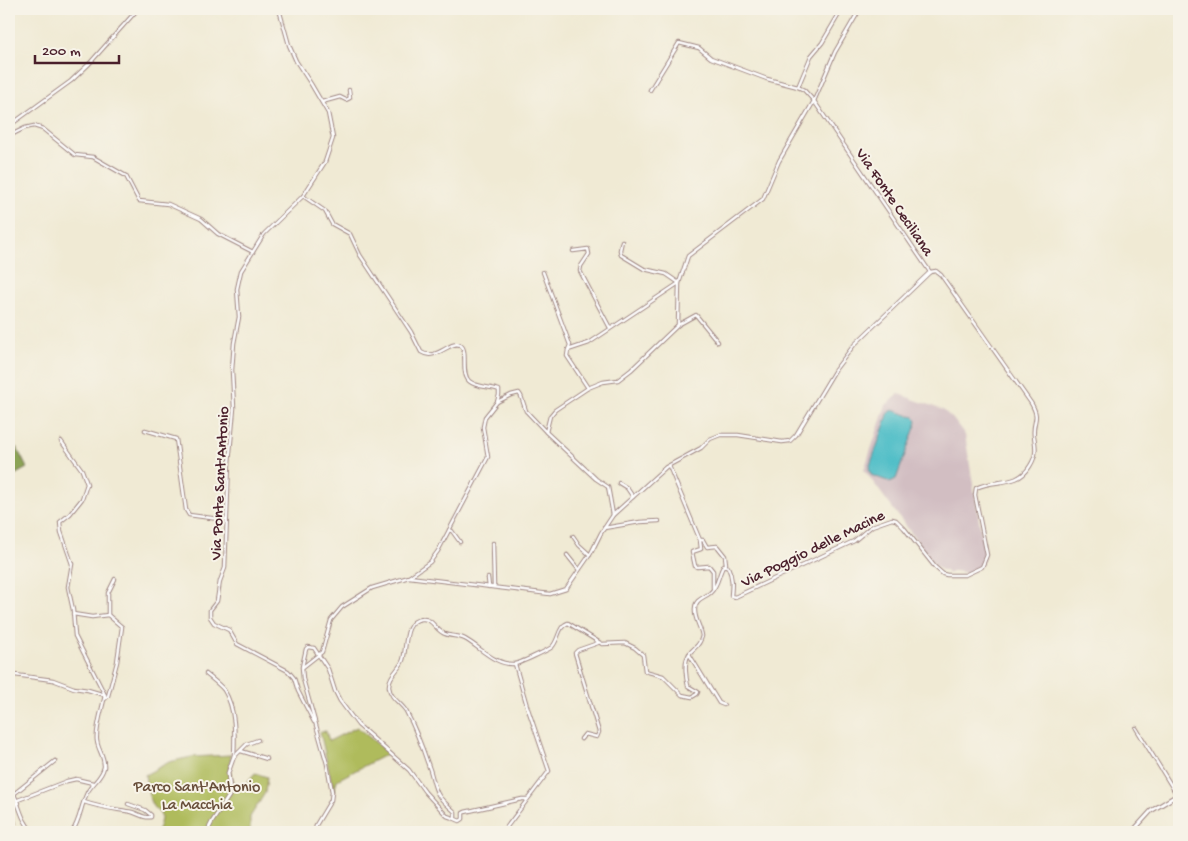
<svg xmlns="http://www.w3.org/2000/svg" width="1188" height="841" font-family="'Gochi Hand',sans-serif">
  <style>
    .industrial { fill: #d2bec2 }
    .green { fill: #afbb5c; stroke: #7c6d44 }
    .forest { fill: #8ba354; stroke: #6a6140 }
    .water { fill: #50bec7; stroke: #4d6e79 }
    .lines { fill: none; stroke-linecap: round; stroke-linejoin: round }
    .secondary-tunnel { stroke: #cfc1b2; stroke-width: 4; stroke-dasharray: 4 2; stroke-linecap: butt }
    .minor-casing { stroke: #9d8480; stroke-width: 4.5 }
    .tertiary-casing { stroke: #9d8480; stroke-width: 5 }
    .secondary-casing { stroke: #9d8480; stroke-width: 5.5 }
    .minor { stroke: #fff; stroke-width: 2.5 }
    .tertiary { stroke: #fff; stroke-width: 3 }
    .secondary { stroke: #f7e8c3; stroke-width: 4 }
    .labels { text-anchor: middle; stroke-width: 4; stroke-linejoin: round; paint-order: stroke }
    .street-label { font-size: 16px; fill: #4a1f2b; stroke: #f7f3e8 }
    .park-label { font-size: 16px; fill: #684e3a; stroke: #f7f3e8 }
  </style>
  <rect width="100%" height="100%" fill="#f7f3e8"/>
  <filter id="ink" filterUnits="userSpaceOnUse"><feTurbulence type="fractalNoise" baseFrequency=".02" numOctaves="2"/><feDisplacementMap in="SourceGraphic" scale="10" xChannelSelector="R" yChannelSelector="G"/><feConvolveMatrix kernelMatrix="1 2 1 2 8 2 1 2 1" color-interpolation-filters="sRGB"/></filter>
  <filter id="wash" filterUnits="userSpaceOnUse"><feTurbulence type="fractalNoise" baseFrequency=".0096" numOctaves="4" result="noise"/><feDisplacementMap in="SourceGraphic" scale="20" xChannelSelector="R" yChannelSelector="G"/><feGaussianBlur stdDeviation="1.12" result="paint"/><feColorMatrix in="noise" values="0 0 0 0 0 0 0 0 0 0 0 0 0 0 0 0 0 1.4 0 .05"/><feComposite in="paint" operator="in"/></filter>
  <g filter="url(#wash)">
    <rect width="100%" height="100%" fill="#f0ead4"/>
    <polygon class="industrial" points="899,394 943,410 953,419 965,435 985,557 981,566 967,573 954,571 948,574 946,571 942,571 935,565 864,470 886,405"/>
    <g class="green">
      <polygon points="357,727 386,751 387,754 337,780 334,792 320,732 326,731 329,741"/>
      <path d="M231 755C229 769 229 780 241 789L255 773 267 777 265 793 250 817V832H157C167 806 156 818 150 800 148 792 146 783 145 775L169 762 191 757Z"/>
    </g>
    <polygon class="forest" points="9,447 17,448 27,468 9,478"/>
    <polygon class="water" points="892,410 914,417 916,419 917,422 896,479 890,482 871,475 869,468 889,412"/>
  </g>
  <g filter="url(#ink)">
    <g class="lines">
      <polyline class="secondary-tunnel" points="10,797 17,832"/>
      <defs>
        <g id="minor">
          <polyline points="279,9 289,45 296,61 311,84 328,113 333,138 325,162 303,196 264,234 241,271 237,289 239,317 234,343 232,370 234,408 229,463 225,568 220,581 217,601 210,610 210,617 214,623 229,630 237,644 288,671 294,678 298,691 314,722"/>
          <polyline points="798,87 811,56 822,43 842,9"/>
          <polyline points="650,90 679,43 699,48 711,58 767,79 798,87 804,90 814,101 930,272"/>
          <polyline points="322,102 340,97 346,100 350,98 349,90"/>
          <polyline points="9,126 71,81 89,64 138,9"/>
          <polyline points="9,136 25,128 34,126 43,129 75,155 93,157 126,176 139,201 168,204 201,219 218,234 253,252"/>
          <path d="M303 196 325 211 332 224 350 234 360 255 411 332 421 352C436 362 450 340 460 345 469 349 460 372 469 381 477 388 489 386 499 390V395L497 402"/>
          <polyline points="573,251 588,249 589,254 581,266 580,271 610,328"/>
          <polyline points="543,272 570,345 568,350"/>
          <polyline points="678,325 696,315 718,342"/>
          <polyline points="588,388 567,356 568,350 589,343 679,283 666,274 644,269 621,255 620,250 622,241"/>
          <polyline points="145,430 176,439 186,510 189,515 226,520"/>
          <polyline points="546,432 596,479 608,487 613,515"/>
          <path d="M61 441 82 470 87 484 82 499 70 514 60 522 61 532 72 564 68 587 73 610 75 636 105 695C103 706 95 730 97 741 98 750 105 757 104 767 102 778 92 783 87 793 81 805 80 821 72 832"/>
          <polyline points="669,466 700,540"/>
          <polyline points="619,483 627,488 633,497"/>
          <polyline points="604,528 640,522 659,521"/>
          <polyline points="449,530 452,531 460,542"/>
          <polyline points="573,536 579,545 590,555"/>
          <polyline points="493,543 494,587"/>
          <polyline points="567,555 579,570"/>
          <polyline points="409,577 550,594 566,589 591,553 601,533 613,515 666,467 701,448 710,439 720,435 738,435 782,442 790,441 796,435 835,370 854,345 930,272"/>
          <polyline points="488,578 489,587"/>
          <polyline points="713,588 713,571 709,566 697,567 695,566 692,552 701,549 700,540 703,540 707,547 717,546 725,556 726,564"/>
          <polyline points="73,614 92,617 108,615 122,627 117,662 108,696 105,699"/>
          <polyline points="108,615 108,593 115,579"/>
          <polyline points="689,654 719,703 724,705"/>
          <polyline points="303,667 322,652 331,620 342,607 372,588 409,577 430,562 438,551 488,457 483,427 485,417 497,402 511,395 519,393 521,396 526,411 546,432 550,416 555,410 588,388 603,382 618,380 631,370 678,325 679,283 688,256 763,199 779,161 814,101 835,52 860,9"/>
          <polyline points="9,673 15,675 53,680 74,688 88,690 105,695"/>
          <path d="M206 674C212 679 219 684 224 690 236 709 235 735 234 756"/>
          <polyline points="1136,728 1177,795"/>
          <polyline points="581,739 585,734 597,737 599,732 575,653 578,650 598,643"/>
          <polyline points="241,751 267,759"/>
          <polyline points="235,756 247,744 258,740"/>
          <path d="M9 785C20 801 19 819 33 832"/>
          <polyline points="15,793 55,761"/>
          <polyline points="18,800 67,781 76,779 93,783"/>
          <path d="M84 802C101 808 115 809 132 812 139 814 145 819 151 817V815L145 810 128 804"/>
          <polyline points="9,804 19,803"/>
          <polyline points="453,818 460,821 463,819 463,813 465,812 522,799 527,799"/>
          <path d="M315 832 316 825 331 800 332 792 327 764 303 679 302 667 306 649 308 647 314 648 328 669 335 691 340 701 358 725 409 770 425 792 447 816 453 818 455 817V812C450 807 443 802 439 796 433 787 433 777 429 767 423 749 415 728 406 711 401 703 390 698 389 687 388 676 400 669 403 660 407 648 403 620 422 619 432 618 435 629 443 633 450 637 458 635 465 639 481 648 495 665 514 664 519 664 548 650 552 647 559 640 558 626 568 623L602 644 625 643 635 648 643 655 645 671 663 676 682 695 692 697 697 694 698 692 688 686C686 678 684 663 688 656 692 647 699 649 702 636 701 627 694 619 695 609 695 599 704 598 710 593 719 585 718 574 724 565L728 567C733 578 732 585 731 596L735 597 854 541 872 526 892 519 896 520 904 528 935 567 943 574 947 575H965L982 567 987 555 975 495 976 488C995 478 1017 488 1030 466 1037 455 1036 448 1034 436 1032 420 1041 420 1031 403L941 275 936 271 930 272"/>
          <polyline points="503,832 549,771 527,706 515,664"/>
        </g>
        <g id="tertiary">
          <polyline points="207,832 212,822 229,796 230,791 228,773 234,756"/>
          <polyline points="1132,832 1151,811 1179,794"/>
        </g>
        <polyline id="secondary" points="9,794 10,797"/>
      </defs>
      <use href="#minor" class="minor-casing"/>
      <use href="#tertiary" class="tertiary-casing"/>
      <use href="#secondary" class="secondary-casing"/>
      <use href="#minor" class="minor"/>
      <use href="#tertiary" class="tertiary"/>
      <use href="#secondary" class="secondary"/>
    </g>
  </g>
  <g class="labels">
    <g class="street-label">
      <text transform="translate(896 201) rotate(56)" y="6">Via Fonte Ceciliana</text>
      <text transform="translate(218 483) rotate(-87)" y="6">Via Ponte Sant'Antonio</text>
      <text transform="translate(812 547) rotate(-26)" y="6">Via Poggio delle Macine</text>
    </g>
    <g class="park-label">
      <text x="197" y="791">Parco Sant'Antonio<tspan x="197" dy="18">La Macchia</tspan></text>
    </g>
  </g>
  <rect width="1188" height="841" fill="none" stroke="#f7f3e8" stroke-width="30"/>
  <path d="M35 55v8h84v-8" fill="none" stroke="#4a1f2b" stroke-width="2.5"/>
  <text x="42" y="55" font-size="15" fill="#4a1f2b" stroke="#f7f3e8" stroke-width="4" paint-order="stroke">200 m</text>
</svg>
